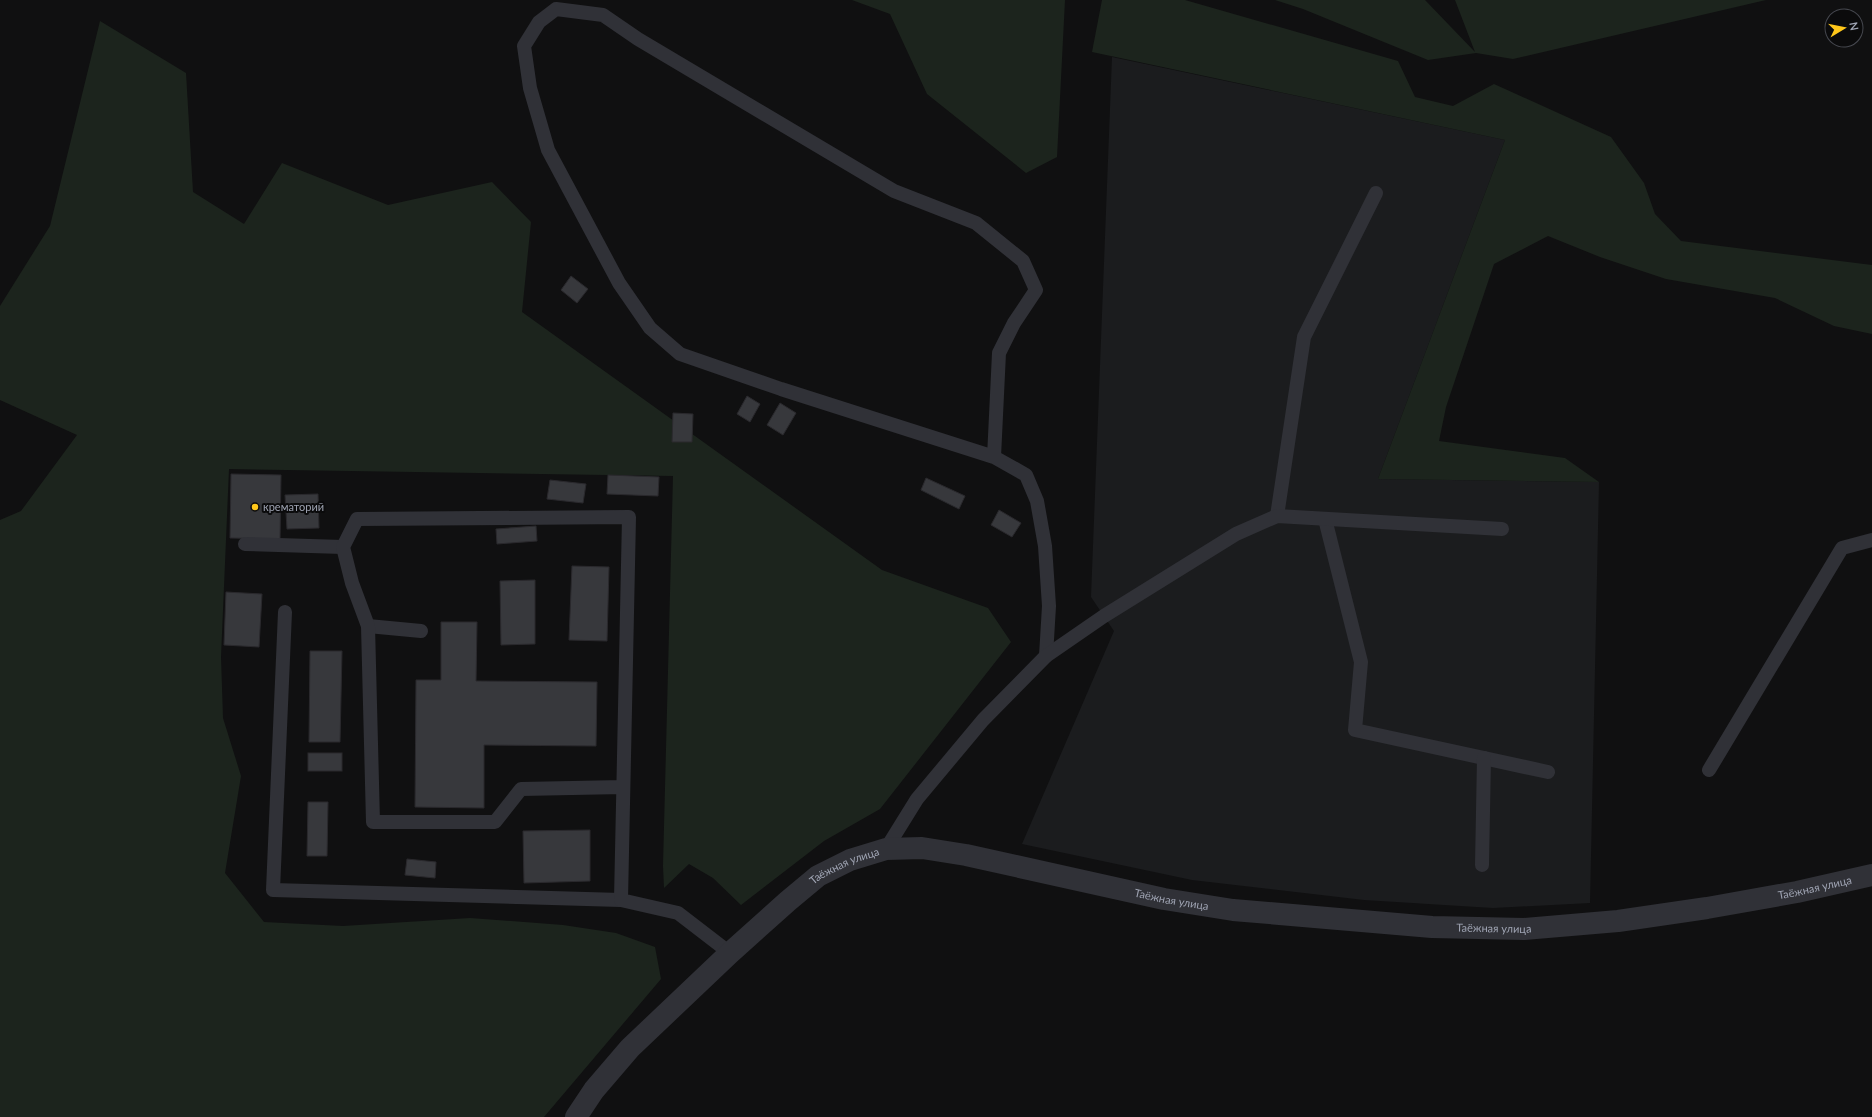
<svg xmlns="http://www.w3.org/2000/svg" width="1872" height="1117" font-family="Lato,sans-serif">
  <style>
    .built { fill: #1b1c1e }
    .green { fill: #1c241d }
    .building { fill: #37383c; stroke: #2a292d }
    .lines { fill: none; stroke-linecap: round; stroke-linejoin: round }
    .service { stroke: #303137; stroke-width: 14 }
    .minor { stroke: #303137; stroke-width: 22 }
    .poi-dot { fill: #ffc71a; stroke: #0b0b0c; stroke-width: 1.5 }
    .labels { text-anchor: middle; stroke-width: 4; stroke-linejoin: round; paint-order: stroke }
    .poi-label { font-size: 11px; fill: #9fa4b3; stroke: #0b0b0c; text-anchor: start }
    .street-label { font-size: 11px; fill: #9fa4b3; stroke: #0b0b0c }
  </style>
  <rect width="100%" height="100%" fill="#101011"/>
  <polygon class="built" points="1112,57 1505,140 1378,479 1599,482 1590,903 1493,908 1364,900 1192,880 1022,844 1114,631 1091,597"/>
  <g class="green">
    <polygon points="852,0 1065,0 1057,157 1026,173 927,94 890,14"/>
    <polygon points="1102,0 1185,0 1398,61 1415,97 1453,106 1494,84 1611,137 1644,183 1655,214 1681,241 1872,265 1872,334 1834,326 1775,298 1666,279 1600,257 1548,236 1494,264 1446,407 1439,441 1565,458 1599,482 1378,479 1505,140 1092,52"/>
    <polygon points="1275,0 1425,0 1475,52 1455,0 1766,0 1513,59 1476,53 1428,60 1303,9"/>
    <polygon points="100,21 186,73 193,192 244,224 282,163 388,205 492,182 531,222 522,312 882,570 988,608 1011,642 880,809 824,841 741,905 713,878 689,864 664,888 663,866 673,476 229,469 221,657 223,718 241,776 225,873 264,922 343,926 470,918 563,925 616,933 655,947 661,979 544,1117 0,1117 0,520 21,511 77,435 0,400 0,306 50,226"/>
  </g>
  <g class="building">
    <polygon points="571,276 588,289 577,303 561,290"/>
    <polygon points="747,396 760,404 750,422 737,414"/>
    <polygon points="780,403 796,413 783,435 767,425"/>
    <polygon points="673,413 693,414 692,442 672,442"/>
    <polygon points="231,474 281,475 280,539 230,538"/>
    <polygon points="608,475 659,477 658,496 607,494"/>
    <polygon points="926,478 965,496 959,509 921,490"/>
    <polygon points="550,480 586,484 583,503 547,499"/>
    <polygon points="318,494 319,528 287,529 285,495"/>
    <polygon points="999,510 1021,523 1012,537 991,525"/>
    <polygon points="536,526 537,541 497,544 496,529"/>
    <polygon points="572,566 609,567 607,641 569,640"/>
    <polygon points="535,580 535,644 501,645 500,581"/>
    <polygon points="226,592 262,594 259,647 224,645"/>
    <polygon points="441,622 477,622 476,681 597,682 596,746 484,745 484,808 415,807 416,680 441,680"/>
    <polygon points="310,651 342,651 340,742 309,742"/>
    <rect x="308" y="753" width="34" height="18"/>
    <polygon points="308,802 328,802 327,856 307,856"/>
    <polygon points="590,830 590,881 524,883 523,831"/>
    <polygon points="407,859 436,862 435,878 405,875"/>
  </g>
  <g class="lines">
    <g class="service">
      <polyline points="994,457 999,353 1014,323 1036,290 1023,261 976,223 894,191 638,39 603,15 556,9 539,22 524,46 530,88 548,150 619,283 650,328 680,354 781,389 994,457 1026,475 1037,501 1045,546 1049,606 1046,656"/>
      <polyline points="1277,516 1304,337 1376,193"/>
      <polyline points="1325,519 1361,662 1355,730 1548,772"/>
      <polyline points="245,544 343,547"/>
      <polyline points="285,612 273,890 621,900"/>
      <polyline points="368,626 421,631"/>
      <polyline points="1709,770 1842,548 1872,540"/>
      <polyline points="623,787 521,789 495,822 373,822 368,626 352,583 343,547 357,519 629,517 621,900 678,913 730,953"/>
      <polyline points="886,849 917,799 983,720 1046,656 1104,616 1236,534 1277,516 1502,529"/>
      <polyline points="1482,865 1484,758"/>
    </g>
    <path class="minor" id="s1" d="M576 1117 594 1090 630 1048 730 953 788 901 818 876 850 860 886 849 922 848 966 855 1164 899 1233 910 1432 927 1524 929 1618 921 1707 908 1797 892 1872 875"/>
  </g>
  <circle class="poi-dot" cx="255" cy="507" r="4"/>
  <g class="labels">
    <g class="poi-label">
      <text x="263" y="511">крематорий</text>
    </g>
    <g class="street-label">
      <text dy="4" stroke="none"><textPath href="#s1" startOffset="371">Таёжная улица</textPath></text>
      <text dy="4" stroke="none"><textPath href="#s1" startOffset="1355">Таёжная улица</textPath></text>
      <text dy="4" stroke="none"><textPath href="#s1" startOffset="707">Таёжная улица</textPath></text>
      <text dy="4" stroke="none"><textPath href="#s1" startOffset="1031">Таёжная улица</textPath></text>
    </g>
  </g>
  <g transform="translate(1844 28) rotate(80)"><circle r="19" fill="#0b0b0c" stroke="#46484f"/>
  <path d="M0-3L7 15L0 10L-7 15Z" fill="#ffc71a"/>
  <text y="-6" font-size="11" font-weight="bold" text-anchor="middle" fill="#9fa4b3">N</text>
  </g>
</svg>
